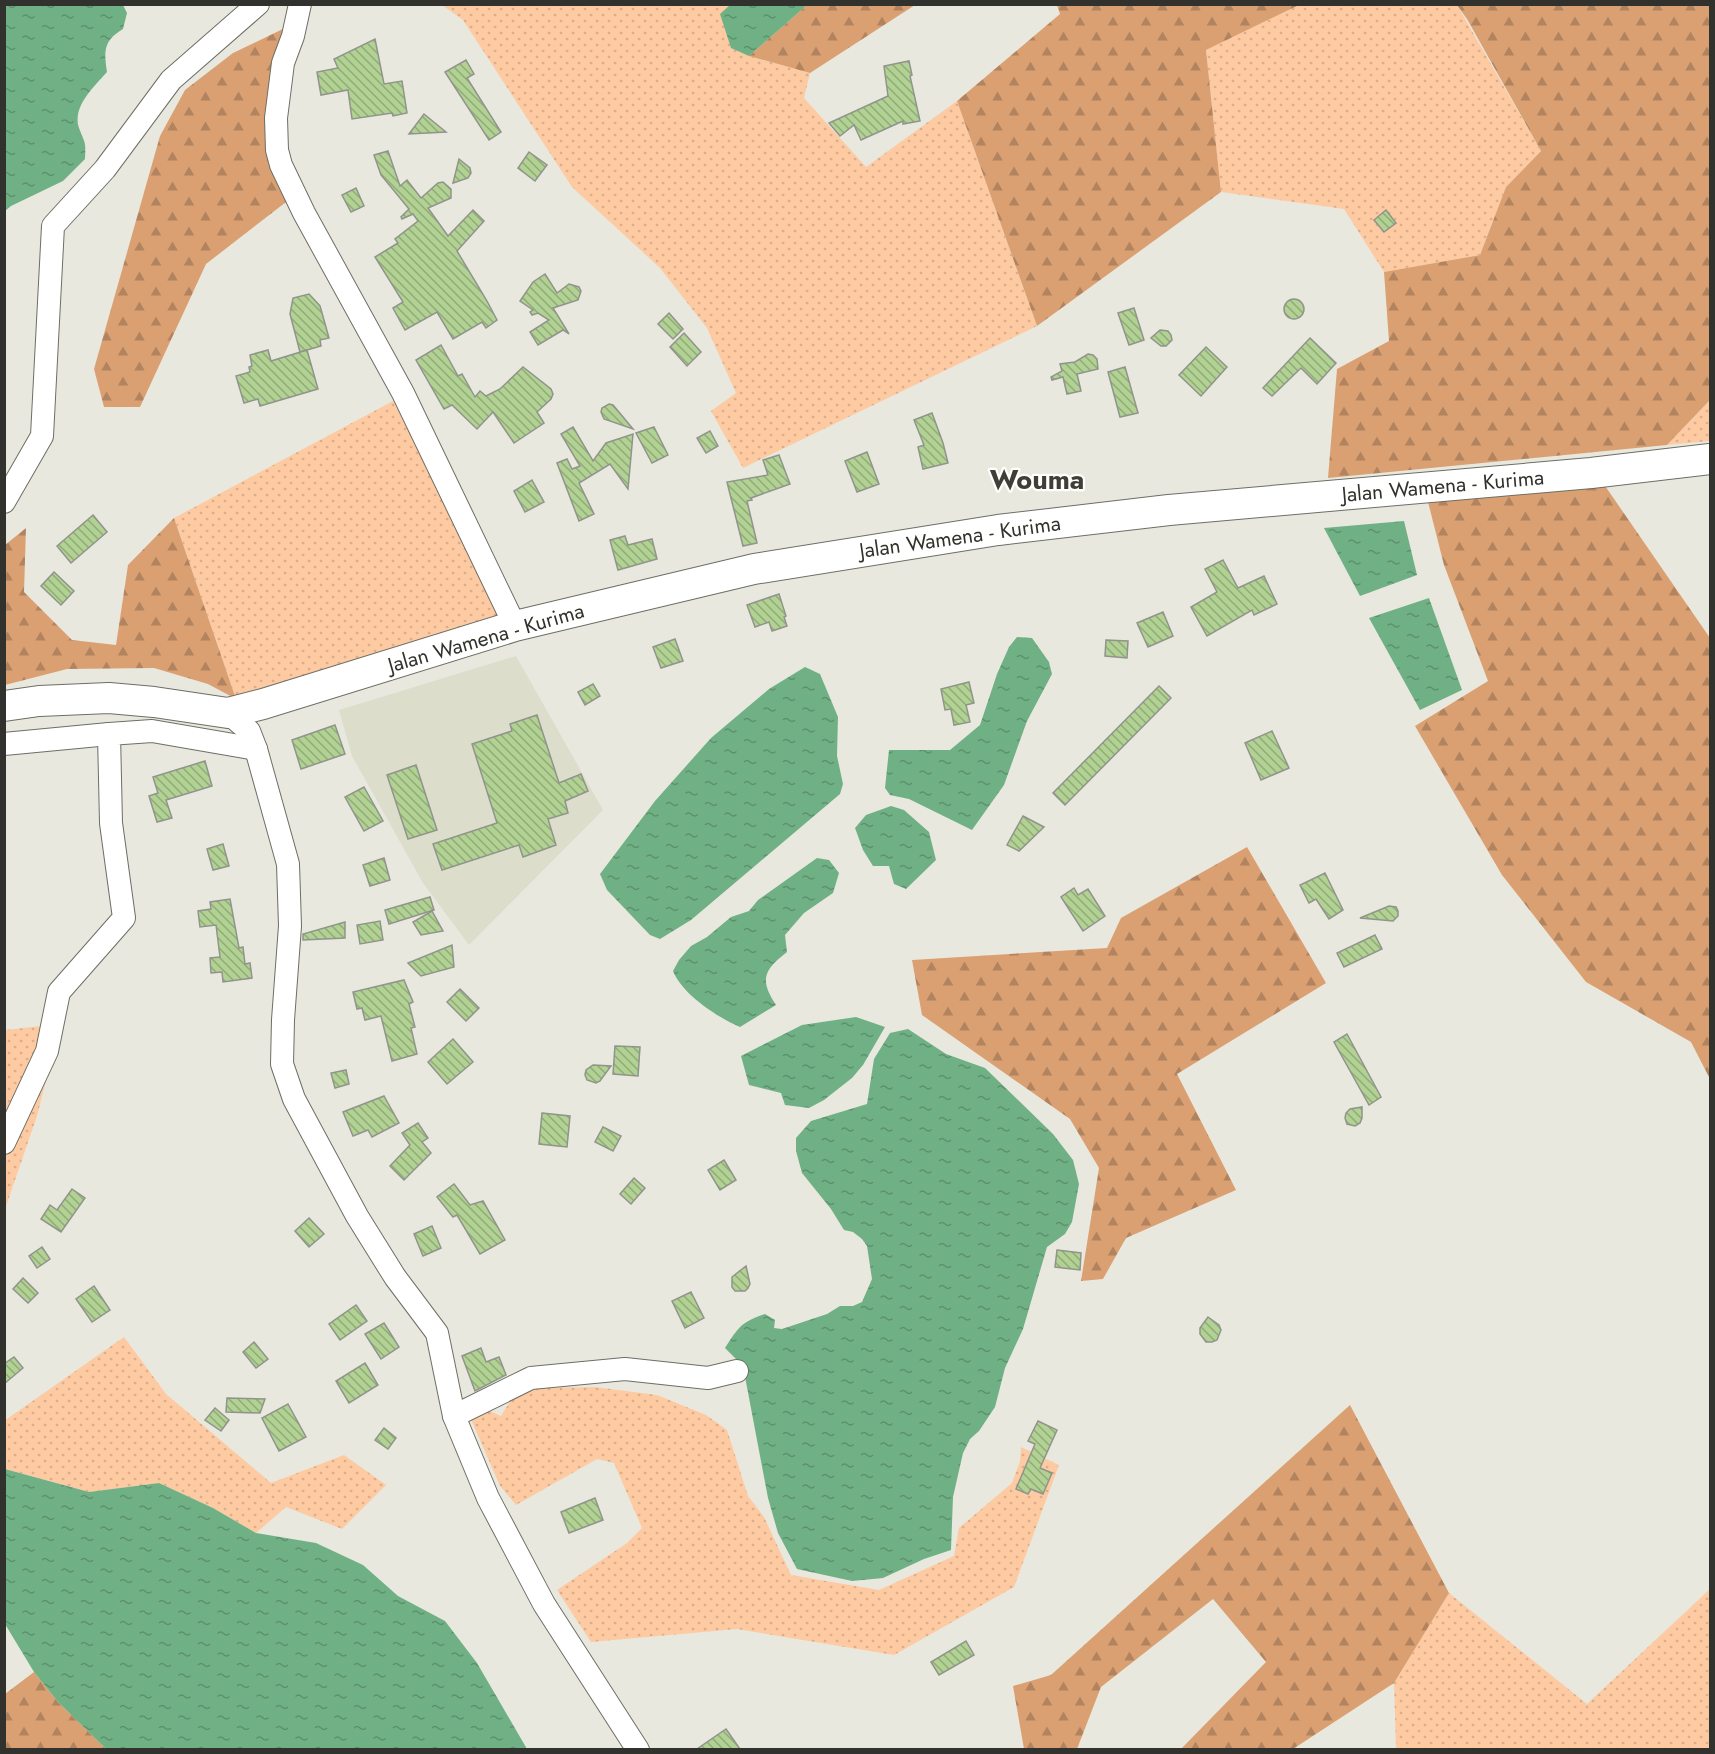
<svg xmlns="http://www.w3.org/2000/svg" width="1715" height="1754" font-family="Jost,sans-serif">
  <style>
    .built { fill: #ddc }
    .green { fill: url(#green-dots) }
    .forest { fill: url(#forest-firs) }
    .water { fill: url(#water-ripples) }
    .building { fill: url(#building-back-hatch); stroke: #90948c; stroke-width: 1.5 }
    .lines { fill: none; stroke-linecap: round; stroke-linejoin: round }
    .minor-casing { stroke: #6e6e66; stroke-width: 24 }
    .major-casing { stroke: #6e6e66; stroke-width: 32 }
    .minor { stroke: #fff; stroke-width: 22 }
    .major { stroke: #fff; stroke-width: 30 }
    .labels { text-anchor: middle; stroke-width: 4.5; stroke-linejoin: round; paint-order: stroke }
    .street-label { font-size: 21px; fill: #31312e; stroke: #fffffe }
    .district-label { font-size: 27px; font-weight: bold; fill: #3f3f37; stroke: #fffffe }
  </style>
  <defs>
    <pattern id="green-dots" width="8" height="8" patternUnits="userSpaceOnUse" patternTransform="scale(1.5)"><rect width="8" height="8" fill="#fecaa2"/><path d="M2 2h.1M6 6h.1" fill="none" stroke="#daae8c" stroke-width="1.8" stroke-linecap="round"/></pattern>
    <pattern id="forest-firs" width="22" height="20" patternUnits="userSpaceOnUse" patternTransform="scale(1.5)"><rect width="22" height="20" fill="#daa072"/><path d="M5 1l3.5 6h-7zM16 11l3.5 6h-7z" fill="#b1835e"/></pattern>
    <pattern id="water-ripples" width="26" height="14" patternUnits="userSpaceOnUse" patternTransform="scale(1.5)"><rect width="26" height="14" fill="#70b085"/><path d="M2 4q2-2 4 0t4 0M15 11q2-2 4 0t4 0" fill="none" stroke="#5d906d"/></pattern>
    <pattern id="building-back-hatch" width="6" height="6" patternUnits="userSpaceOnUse" patternTransform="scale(1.5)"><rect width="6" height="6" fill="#b2d293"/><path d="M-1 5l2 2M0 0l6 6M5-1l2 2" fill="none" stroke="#91ab78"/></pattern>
  </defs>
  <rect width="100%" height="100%" fill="#e8e8de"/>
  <polygon class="built" points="516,656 603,810 469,945 423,883 352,756 339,710"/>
  <g class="green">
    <polygon points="442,5 807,5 749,56 810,73 804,98 866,167 957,101 1037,326 743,468 711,411 736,393 707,328 660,268 572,187 463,20"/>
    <polygon points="1299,5 1457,5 1541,151 1506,187 1480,255 1384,272 1344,209 1221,192 1206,50"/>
    <polygon points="1710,400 1710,441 1667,445"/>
    <polygon points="393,401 507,623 236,699 174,518"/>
    <polygon points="60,1024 37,1116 5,1209 5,1030"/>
    <polygon points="124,1337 166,1394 271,1483 344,1455 386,1485 342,1529 286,1507 256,1533 213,1508 159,1483 89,1492 5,1469 4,1421"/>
    <polygon points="595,1387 657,1395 706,1415 727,1430 748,1496 764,1517 791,1575 879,1590 954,1556 959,1528 1012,1483 1020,1461 1021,1447 1059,1465 1014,1587 894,1655 737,1629 591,1642 557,1590 627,1543 642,1528 614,1463 597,1459 516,1505 500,1486 463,1401 467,1401 501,1416 514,1395 539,1388"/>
    <polygon points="1710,1589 1710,1749 1396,1749 1394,1683 1449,1593 1587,1704"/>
  </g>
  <g class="forest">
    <polygon points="807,5 807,4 915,5 810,73 749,56"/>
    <polygon points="1057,5 1299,5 1206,50 1221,192 1037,326 957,101 1060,14"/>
    <polygon points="1457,5 1710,5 1710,400 1667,445 1328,478 1337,369 1389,341 1384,272 1480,255 1506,187 1541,151 1467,19"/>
    <polygon points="287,27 275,142 299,192 206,264 140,407 104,407 94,369 160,136 185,90 233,53"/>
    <polygon points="1601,480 1710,638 1710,1079 1691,1042 1586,982 1502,875 1415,726 1488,681 1444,565 1427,498"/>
    <polygon points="174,518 236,699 208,684 154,668 67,669 5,685 5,545 26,528 24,592 72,640 116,645 128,565"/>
    <polygon points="1247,847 1326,983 1177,1074 1236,1190 1126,1238 1103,1279 1081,1281 1099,1168 1070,1119 922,1015 912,960 1107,948 1121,918"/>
    <polygon points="1350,1405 1449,1593 1394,1683 1293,1749 1181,1749 1266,1662 1213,1599 1101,1687 1077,1749 1024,1749 1013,1686 1051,1675"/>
    <polygon points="34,1672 58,1702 106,1749 5,1750 5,1694"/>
  </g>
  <g class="water">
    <path d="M5 4 123 5 127 13 123 29C103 41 104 51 107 72 94 87 72 106 79 128 85 144 86 141 85 159L63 181 11 206 5 211Z"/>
    <polygon points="730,5 730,4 807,5 749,56 731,48 720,14"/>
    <polygon points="1404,521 1417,575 1360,596 1324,528"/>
    <polygon points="1429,598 1462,690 1420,710 1369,618"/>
    <polygon points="1017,637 1032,638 1049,662 1052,674 1027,721 1004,785 972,830 909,799 890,795 885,788 889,750 950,750 980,725 997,674 1009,647"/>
    <polygon points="805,667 820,674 838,717 837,756 843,784 840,794 691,920 660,939 650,935 607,890 600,874 655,801 711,738 769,689"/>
    <polygon points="891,806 904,810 929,832 936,860 906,889 894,884 889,866 873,866 863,850 855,828 866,815"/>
    <path d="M817 858 829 860 839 873 833 893 804 913 785 935 787 952C764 970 759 979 776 1005L740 1027C717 1017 682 994 673 971L679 960 691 946 707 937 731 917 749 911 758 900Z"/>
    <polygon points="856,1017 885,1027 863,1065 852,1078 824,1100 809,1108 785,1105 781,1093 749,1085 741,1056 802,1025"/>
    <path d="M908 1029 946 1054 985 1068 1053 1134 1073 1160 1079 1184 1072 1222 1065 1234 1047 1247 1023 1329 1005 1368 995 1407 979 1431 970 1439 963 1453 953 1497 951 1550 924 1559 883 1578 852 1581 797 1569 778 1533 768 1498 743 1366 725 1348C739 1327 740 1323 765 1314L775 1320 774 1328 782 1329 827 1314 840 1306H853L862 1302 872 1279 867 1246 862 1239 853 1232 844 1230 831 1209 802 1173 796 1151V1138L811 1121 867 1104 874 1059 890 1033Z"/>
    <polygon points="5,1469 89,1492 159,1483 213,1508 256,1533 316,1543 363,1565 398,1596 445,1621 477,1663 527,1749 106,1749 58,1702 34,1672 5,1624"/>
  </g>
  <g class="building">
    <polygon points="375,39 384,84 402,81 407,113 393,116 392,113 352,119 348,90 321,95 317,72 338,68 334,59"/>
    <polygon points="466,60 474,74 467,78 501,132 489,140 445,72"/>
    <polygon points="909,61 912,75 910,76 920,121 903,124 903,121 861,140 854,125 840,136 829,123 888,96 884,66"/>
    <polygon points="424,114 446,132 409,134"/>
    <polygon points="388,151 400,186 407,180 421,198 438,183 443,182 451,189 451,198 428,208 448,236 473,210 484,221 457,251 487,301 497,320 486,328 482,322 453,339 437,312 405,330 393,308 403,302 375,257 398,243 395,239 418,221 413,214 402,219 401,217 409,209 381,175 374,155"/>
    <polygon points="529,152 547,165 535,181 518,168"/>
    <polygon points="459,159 470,168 471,173 468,178 453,183"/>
    <polygon points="356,188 364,206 351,212 342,195"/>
    <polygon points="1386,210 1396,223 1384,232 1374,220"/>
    <polygon points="545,274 557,293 569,284 579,287 581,291 578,300 553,308 569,334 563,330 538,345 530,332 549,320 538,313 532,315 530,312 533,310 520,301 533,282"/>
    <polygon points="309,294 320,306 329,338 320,340 321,346 300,352 290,314 293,298"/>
    <circle cx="1294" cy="309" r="10"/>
    <polygon points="1134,308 1144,340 1129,345 1118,313"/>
    <polygon points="669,313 683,329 673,339 658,324"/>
    <polygon points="1160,330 1168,331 1171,335 1172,340 1166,346 1161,346 1151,338"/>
    <polygon points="684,333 701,352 687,366 670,347"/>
    <polygon points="1310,338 1336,363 1317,384 1301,368 1272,396 1263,388"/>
    <polygon points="441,345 458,376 462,374 475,397 480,391 486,396 500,389 523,367 551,389 553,394 551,399 537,412 544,423 514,443 493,412 477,429 452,405 444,409 416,360"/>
    <polygon points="1206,347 1227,367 1201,396 1179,375"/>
    <polygon points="268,350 271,361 307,350 318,389 260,406 258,399 244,403 236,376 250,372 249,367 252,366 250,355"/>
    <polygon points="1088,354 1093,355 1097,359 1098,369 1077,374 1081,391 1067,394 1063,377 1052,380 1051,377 1062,371 1060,364 1075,362"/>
    <polygon points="1125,367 1138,413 1120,417 1108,372"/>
    <polygon points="609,404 613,405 633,429 604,419 601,412 602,408"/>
    <polygon points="932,413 943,443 948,463 923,469 918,447 924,445 914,420"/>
    <polygon points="573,427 593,461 606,443 633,434 628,489 610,464 579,483 594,514 579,521 557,463 567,459 572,469 580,466 561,434"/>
    <polygon points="654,427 668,455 652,463 636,433"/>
    <polygon points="710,431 718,446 706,453 697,438"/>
    <polygon points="867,452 879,484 857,492 845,461"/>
    <polygon points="779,455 790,484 751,498 752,500 747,501 757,543 743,546 727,482 768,475 763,460"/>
    <polygon points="532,480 544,502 525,512 514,491"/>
    <polygon points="93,515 107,532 71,563 57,546"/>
    <polygon points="625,536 628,545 652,539 657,559 618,570 610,540"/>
    <polygon points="1223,560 1238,588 1264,576 1277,604 1254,615 1252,610 1207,636 1191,607 1217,592 1205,569"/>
    <polygon points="54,572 74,591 61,605 41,586"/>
    <polygon points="779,594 786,616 784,617 787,626 772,631 769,622 755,627 747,605"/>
    <polygon points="1163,612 1173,636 1148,647 1137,623"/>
    <polygon points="675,639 683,661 661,668 653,647"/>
    <polygon points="1106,640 1128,641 1127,658 1105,656"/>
    <polygon points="969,682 974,703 966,705 970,722 954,725 951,709 945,710 941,689"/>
    <polygon points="593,684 600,696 585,705 578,692"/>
    <polygon points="1159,686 1171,698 1065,805 1053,793"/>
    <polygon points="537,715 559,783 581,774 588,791 565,801 568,813 548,819 556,845 523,857 519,845 442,870 433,844 497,823 472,744 512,731 510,724"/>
    <polygon points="335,725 345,754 301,769 292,740"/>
    <polygon points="1272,731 1289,768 1261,780 1245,743"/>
    <polygon points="205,761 212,786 166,800 172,818 157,822 149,796 158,793 153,777"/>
    <polygon points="416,765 437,830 408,839 387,775"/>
    <polygon points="364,787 383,821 364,831 345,797"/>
    <polygon points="1023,816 1044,827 1019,851 1007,845"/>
    <polygon points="223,844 229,866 213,870 207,849"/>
    <polygon points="384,858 390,880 370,886 363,865"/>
    <polygon points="1325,873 1343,910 1329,919 1316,899 1309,903 1300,885"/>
    <polygon points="1074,888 1078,895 1088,889 1105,916 1083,931 1061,897"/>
    <polygon points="430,897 434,910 389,924 385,910"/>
    <polygon points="230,899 239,948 243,947 245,964 250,963 252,978 223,982 222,972 211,973 210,958 220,957 216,925 200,927 198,911 211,909 210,902"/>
    <polygon points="1389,906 1396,907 1398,911 1398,916 1393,921 1360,918"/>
    <polygon points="432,911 443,931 421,935 413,922"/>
    <polygon points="380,921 383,940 360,944 357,925"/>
    <polygon points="345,922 345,938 303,940 303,934"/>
    <polygon points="1375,935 1382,949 1344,967 1337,953"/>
    <polygon points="452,945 454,967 421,976 408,963"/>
    <polygon points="404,980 413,1002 409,1004 415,1027 411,1028 417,1054 392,1061 381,1016 365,1020 362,1008 357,1009 353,992"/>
    <polygon points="460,989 479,1008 466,1021 447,1002"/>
    <polygon points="1347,1034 1381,1097 1369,1105 1334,1042"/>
    <polygon points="453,1039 473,1062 447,1084 428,1062"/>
    <polygon points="615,1046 640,1047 638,1076 613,1074"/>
    <polygon points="593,1065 611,1066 600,1081 596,1083 587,1080 585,1075 586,1070"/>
    <polygon points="346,1070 349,1084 335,1088 331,1073"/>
    <polygon points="384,1096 399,1123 372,1137 368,1130 353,1136 343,1112"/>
    <polygon points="1362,1107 1362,1118 1360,1123 1355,1126 1347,1124 1345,1118 1346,1113 1350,1109"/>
    <polygon points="542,1113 570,1116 567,1147 539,1144"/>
    <polygon points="418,1123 428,1138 422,1142 431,1153 404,1180 390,1166 410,1145 402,1133"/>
    <polygon points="603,1127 621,1136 613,1151 595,1142"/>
    <polygon points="724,1160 736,1180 720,1190 708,1170"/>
    <polygon points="634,1178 645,1188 631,1204 620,1194"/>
    <polygon points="454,1184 470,1205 483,1201 505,1240 480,1254 457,1215 453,1217 437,1197"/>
    <polygon points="72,1189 85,1198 61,1232 41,1219 50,1205 57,1210"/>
    <polygon points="309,1218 324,1234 309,1247 295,1231"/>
    <polygon points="432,1226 441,1248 423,1256 414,1234"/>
    <polygon points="42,1247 50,1259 37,1268 29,1256"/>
    <polygon points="1057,1250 1081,1253 1080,1270 1055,1267"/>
    <polygon points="746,1266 750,1284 748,1288 745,1291 735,1291 732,1287 732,1277"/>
    <polygon points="23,1278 38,1293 28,1303 13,1289"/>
    <polygon points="94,1286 110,1310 92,1322 76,1299"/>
    <polygon points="691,1292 704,1318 685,1328 672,1301"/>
    <polygon points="356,1305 367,1321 340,1340 329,1324"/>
    <polygon points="1208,1317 1219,1325 1221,1330 1217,1340 1212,1342 1206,1342 1200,1334 1200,1328"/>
    <polygon points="384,1323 399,1347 381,1359 365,1334"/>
    <polygon points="254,1342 268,1359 256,1368 243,1352"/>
    <polygon points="481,1348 486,1362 499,1357 506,1375 475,1391 462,1356"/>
    <polygon points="14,1357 23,1368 4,1384 4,1364"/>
    <polygon points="365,1363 378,1385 349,1403 336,1381"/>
    <polygon points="227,1398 265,1399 260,1413 226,1412"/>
    <polygon points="288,1404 306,1437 279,1451 262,1418"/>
    <polygon points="215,1408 229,1420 221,1431 205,1420"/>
    <polygon points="1038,1421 1057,1430 1040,1468 1052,1473 1043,1494 1031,1489 1028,1494 1016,1489 1035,1444 1028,1441"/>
    <polygon points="384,1428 396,1438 388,1449 375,1440"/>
    <polygon points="595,1498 603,1520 569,1533 561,1512"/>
    <polygon points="966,1641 974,1655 939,1675 931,1662"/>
    <polygon points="726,1729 740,1749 697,1749"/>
  </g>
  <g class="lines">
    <defs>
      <g id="minor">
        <polyline points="300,4 293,36 283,63 276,118 277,150 281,165 304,213 403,393 515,626"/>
        <polyline points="4,502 42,436 53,226 105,169 171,80 258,4"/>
        <polyline points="228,713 249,731 256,749 288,864 290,926 283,1020 282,1064 294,1099 357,1216 395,1277 437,1333 454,1416 488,1498 544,1604 638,1750"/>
        <polyline points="4,744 109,734"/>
        <polyline points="4,1143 47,1051 59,992 124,918 111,823 109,734 152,731 256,749"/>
        <polyline points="454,1416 531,1378 625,1369 708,1378 737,1371"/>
      </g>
      <polyline id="major" points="4,706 39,701 109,698 154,702 228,713 263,704 515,626 754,569 998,530 1169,510 1591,473 1710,459"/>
    </defs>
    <use href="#minor" class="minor-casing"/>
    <use href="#major" class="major-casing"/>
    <use href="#minor" class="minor"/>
    <use href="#major" class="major"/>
  </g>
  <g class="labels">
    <g class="street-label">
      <text transform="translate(1443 486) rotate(-5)" y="7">Jalan Wamena - Kurima</text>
      <text transform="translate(960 537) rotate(-8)" y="7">Jalan Wamena - Kurima</text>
      <text transform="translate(486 638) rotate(-16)" y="7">Jalan Wamena - Kurima</text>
    </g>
    <g class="district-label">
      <text x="1037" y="489">Wouma</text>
    </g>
  </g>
  <rect width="1715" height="1754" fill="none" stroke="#31312e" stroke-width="12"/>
</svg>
